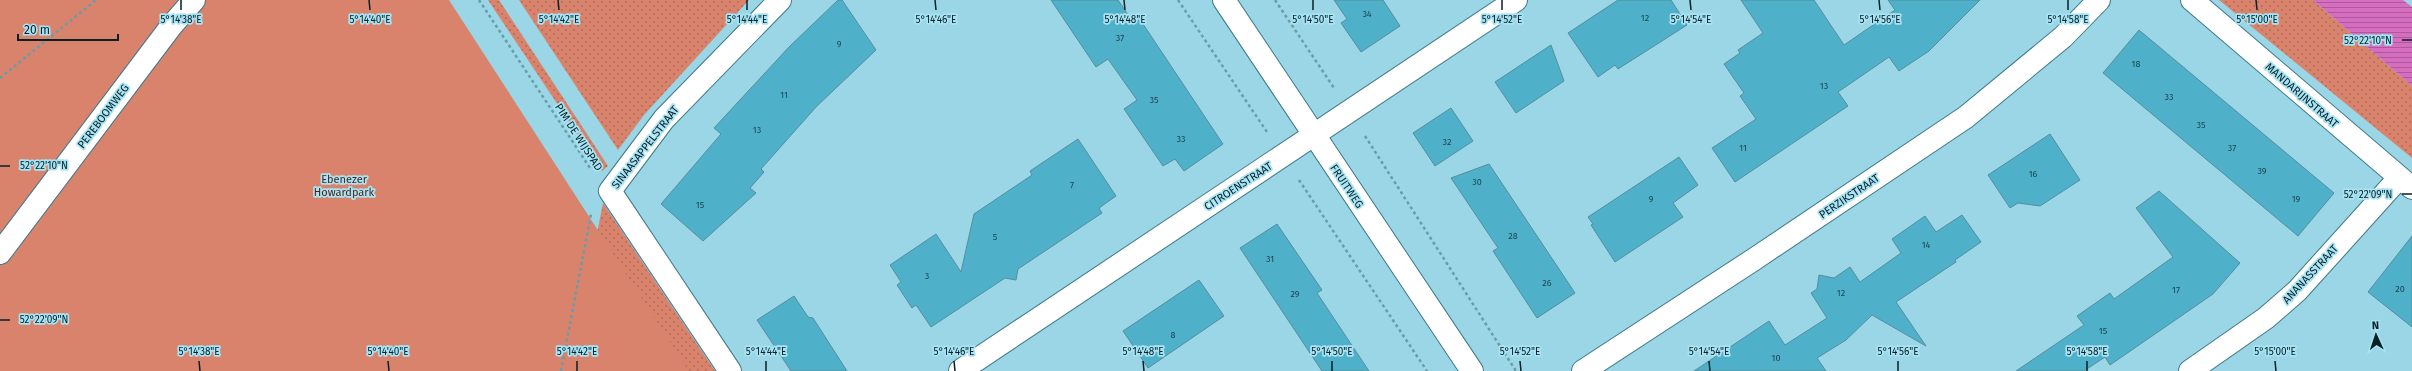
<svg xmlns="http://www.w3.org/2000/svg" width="2412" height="371" font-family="'Fira Sans',sans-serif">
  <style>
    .grass { fill: url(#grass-dots) }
    .green { fill: #da836c }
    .water { fill: url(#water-rules) }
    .building { fill: #4fb1c9; stroke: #548e9d }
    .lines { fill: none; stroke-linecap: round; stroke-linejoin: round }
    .minor-casing { stroke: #3f7988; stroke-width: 24 }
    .path { stroke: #6b9ba8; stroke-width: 2.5; stroke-dasharray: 3 3; stroke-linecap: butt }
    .minor { stroke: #fff; stroke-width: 22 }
    .ticks { fill: none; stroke: #082127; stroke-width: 1.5 }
    .labels { text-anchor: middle; stroke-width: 3.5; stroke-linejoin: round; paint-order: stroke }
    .number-label { font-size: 9px; fill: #1a4550 }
    .street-label { font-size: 11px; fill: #082127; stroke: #a7e3f3 }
    .park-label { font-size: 11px; fill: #4f1e11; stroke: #a7e3f3 }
    .ticks-label { font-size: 10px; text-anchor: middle; fill: #082127; stroke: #a7e3f3; stroke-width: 3.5; stroke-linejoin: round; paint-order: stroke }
  </style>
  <defs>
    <pattern id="grass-dots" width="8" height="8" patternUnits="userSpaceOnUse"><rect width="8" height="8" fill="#da836c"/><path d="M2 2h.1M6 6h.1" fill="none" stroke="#af6b59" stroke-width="1.8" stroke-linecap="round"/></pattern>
    <pattern id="water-rules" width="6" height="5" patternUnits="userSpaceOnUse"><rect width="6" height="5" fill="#d66ebf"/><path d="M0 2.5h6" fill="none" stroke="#ac5a9b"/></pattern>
  </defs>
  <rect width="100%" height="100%" fill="#9ad6e5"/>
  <g class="grass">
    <polygon points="488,0 499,0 608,166 602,171"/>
    <polygon points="519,0 749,0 644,115 618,150"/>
    <polygon points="2219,0 2313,0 2412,86 2412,158"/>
    <polygon points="603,203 715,371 570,371"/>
  </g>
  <polygon class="green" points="0,0 449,0 689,371 0,371"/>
  <polygon class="water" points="2313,0 2403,0 2412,7 2412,86"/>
  <g class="building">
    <polygon points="838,0 842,0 876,50 816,107 761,169 764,172 750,188 756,193 703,241 661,204 721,134 714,128 789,47"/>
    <polygon points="1051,0 1118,0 1131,19 1137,15 1223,144 1184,171 1175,159 1163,166 1124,109 1137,100 1108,59 1096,67"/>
    <polygon points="1334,0 1383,0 1400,26 1361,52 1341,23 1347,19"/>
    <polygon points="1618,0 1671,0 1687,25 1618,69 1615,65 1598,77 1568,33"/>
    <polygon points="1741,0 1814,0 1844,45 1895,10 1888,0 1980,0 1929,51 1899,71 1889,57 1838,92 1848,106 1735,182 1712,148 1756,119 1740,96 1744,93 1724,64 1740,53 1738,50 1763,33"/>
    <polygon points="2139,30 2334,193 2298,236 2103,73"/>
    <polygon points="1551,45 1564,81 1516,113 1495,82"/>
    <polygon points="1451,108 1473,141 1435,166 1413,133"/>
    <polygon points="2050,134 2080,180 2040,206 2018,203 2010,208 1988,175"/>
    <polygon points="1078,139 1116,196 1099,208 1102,213 1018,269 1016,280 1005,278 931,327 916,305 912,308 897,285 901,282 890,265 936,234 961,272 974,214 1032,175 1030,171"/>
    <polygon points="1679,157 1698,185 1673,203 1683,217 1615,262 1591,225 1593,224 1588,217"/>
    <polygon points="1489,164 1575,293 1537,318 1493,251 1498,248 1451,178"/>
    <polygon points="2159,191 2240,263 2213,294 2110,365 2105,357 2084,371 2016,371 2084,325 2077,316 2110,293 2114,299 2173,257 2136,208"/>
    <polygon points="1962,215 1981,242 1955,260 1956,262 1896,302 1926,346 1872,315 1846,340 1817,358 1826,371 1694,371 1769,321 1785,345 1827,318 1811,293 1817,289 1819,275 1834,278 1850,267 1860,282 1901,253 1892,239 1925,216 1936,232"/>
    <polygon points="1277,224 1322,290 1317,293 1369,371 1322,371 1240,248"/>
    <polygon points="2412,236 2412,327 2368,292"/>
    <polygon points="1199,280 1224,316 1148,368 1123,331"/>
    <polygon points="794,296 808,317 813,318 847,371 791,371 757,320"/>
  </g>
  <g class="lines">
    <defs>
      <g id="minor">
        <polyline points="1224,0 1472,371"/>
        <polyline points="2192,0 2412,188"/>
        <polyline points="0,253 172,25 194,0"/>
        <polyline points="730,371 610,191 664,119 780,0"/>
        <polyline points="960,371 1516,0"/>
        <polyline points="1583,371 1753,260 1966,117 2063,37 2099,0"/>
        <polyline points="2190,371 2266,318 2297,291 2399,178"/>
      </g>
    </defs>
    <use href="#minor" class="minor-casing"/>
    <g class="path">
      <polyline points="479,0 590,168"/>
      <polyline points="1178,0 1267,132"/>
      <polyline points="1275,0 1334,88"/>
      <polyline points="0,78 96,0"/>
      <polyline points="1365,136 1516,371"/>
      <polyline points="1299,180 1427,371"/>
      <polyline points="561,371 591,214"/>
    </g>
    <use href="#minor" class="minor"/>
  </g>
  <path class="ticks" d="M181 0V10M369 0 370 10M558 0 559 10M747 0V10M935 0 936 10M1124 0 1125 10M1313 0V10M1502 0V10M1690 0 1691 10M1879 0 1880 10M2068 0V10M2256 0 2257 10M2402 40H2412M0 166H10M2402 194H2412M0 320H10M199 361 200 371M388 361 389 371M577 361V371M766 361V371M954 361 955 371M1143 361 1144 371M1332 361V371M1520 361 1521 371M1709 361 1710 371M1898 361V371M2087 361V371M2275 361 2276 371"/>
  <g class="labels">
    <g class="number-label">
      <text x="1367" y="17">34</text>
      <text x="1645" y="21">12</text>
      <text x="1120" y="41">37</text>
      <text x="839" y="47">9</text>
      <text x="2136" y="67">18</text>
      <text x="1824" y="89">13</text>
      <text x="784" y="98">11</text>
      <text x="2169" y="100">33</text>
      <text x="1154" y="103">35</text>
      <text x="2201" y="128">35</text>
      <text x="757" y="133">13</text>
      <text x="1181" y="142">33</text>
      <text x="1447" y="145">32</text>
      <text x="1743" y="151">11</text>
      <text x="2232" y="151">37</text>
      <text x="2262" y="174">39</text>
      <text x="2033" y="177">16</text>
      <text x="1477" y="185">30</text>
      <text x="1072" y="188">7</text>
      <text x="1651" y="202">9</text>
      <text x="2296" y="202">19</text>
      <text x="700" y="208">15</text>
      <text x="1513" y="239">28</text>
      <text x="995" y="240">5</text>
      <text x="1926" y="248">14</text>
      <text x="1270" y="262">31</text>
      <text x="927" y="279">3</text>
      <text x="1547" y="286">26</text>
      <text x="2400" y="292">20</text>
      <text x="2176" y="293">17</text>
      <text x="1841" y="296">12</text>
      <text x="1295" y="297">29</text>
      <text x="2103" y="334">15</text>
      <text x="1173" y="338">8</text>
      <text x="1776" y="361">10</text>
    </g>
    <g class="street-label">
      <text transform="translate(2302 95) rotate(41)" y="4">MANDARIJNSTRAAT</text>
      <text transform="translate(103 116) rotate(-53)" y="4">PEREBOOMWEG</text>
      <text transform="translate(579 137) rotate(57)" y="4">PIM DE WIJSPAD</text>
      <text transform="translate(645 147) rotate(-52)" y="4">SINAASAPPELSTRAAT</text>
      <text transform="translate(1238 186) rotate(-33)" y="4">CITROENSTRAAT</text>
      <text transform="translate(1347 186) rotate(56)" y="4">FRUITWEG</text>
      <text transform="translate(1849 196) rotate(-34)" y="4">PERZIKSTRAAT</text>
      <text transform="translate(2310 274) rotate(-47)" y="4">ANANASSTRAAT</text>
    </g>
    <g class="park-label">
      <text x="344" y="183">Ebenezer<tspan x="344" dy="13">Howardpark</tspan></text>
    </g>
  </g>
  <g class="ticks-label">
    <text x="181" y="23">5°14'38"E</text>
    <text x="370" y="23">5°14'40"E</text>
    <text x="559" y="23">5°14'42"E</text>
    <text x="747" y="23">5°14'44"E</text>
    <text x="936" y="23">5°14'46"E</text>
    <text x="1125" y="23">5°14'48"E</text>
    <text x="1313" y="23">5°14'50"E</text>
    <text x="1502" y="23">5°14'52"E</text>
    <text x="1691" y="23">5°14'54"E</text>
    <text x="1880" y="23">5°14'56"E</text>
    <text x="2068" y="23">5°14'58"E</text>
    <text x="2257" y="23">5°15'00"E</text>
    <text x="2368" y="44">52°22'10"N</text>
    <text x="44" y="169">52°22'10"N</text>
    <text x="2368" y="198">52°22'09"N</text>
    <text x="44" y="323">52°22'09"N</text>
    <text x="199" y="355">5°14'38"E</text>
    <text x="388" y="355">5°14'40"E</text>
    <text x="577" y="355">5°14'42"E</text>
    <text x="766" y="355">5°14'44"E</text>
    <text x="954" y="355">5°14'46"E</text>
    <text x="1143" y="355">5°14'48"E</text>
    <text x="1332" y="355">5°14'50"E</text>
    <text x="1520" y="355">5°14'52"E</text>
    <text x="1709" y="355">5°14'54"E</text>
    <text x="1898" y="355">5°14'56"E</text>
    <text x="2087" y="355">5°14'58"E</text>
    <text x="2275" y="355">5°15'00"E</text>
  </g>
  <g transform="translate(2376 335) rotate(357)" stroke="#a7e3f3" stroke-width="3" paint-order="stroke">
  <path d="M0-3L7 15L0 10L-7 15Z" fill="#082127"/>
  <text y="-6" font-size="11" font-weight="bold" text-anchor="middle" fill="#082127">N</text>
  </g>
  <path d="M18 34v6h100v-6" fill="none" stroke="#082127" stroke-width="2"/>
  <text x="24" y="34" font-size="12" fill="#082127" stroke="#a7e3f3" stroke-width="3" paint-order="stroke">20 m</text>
</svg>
